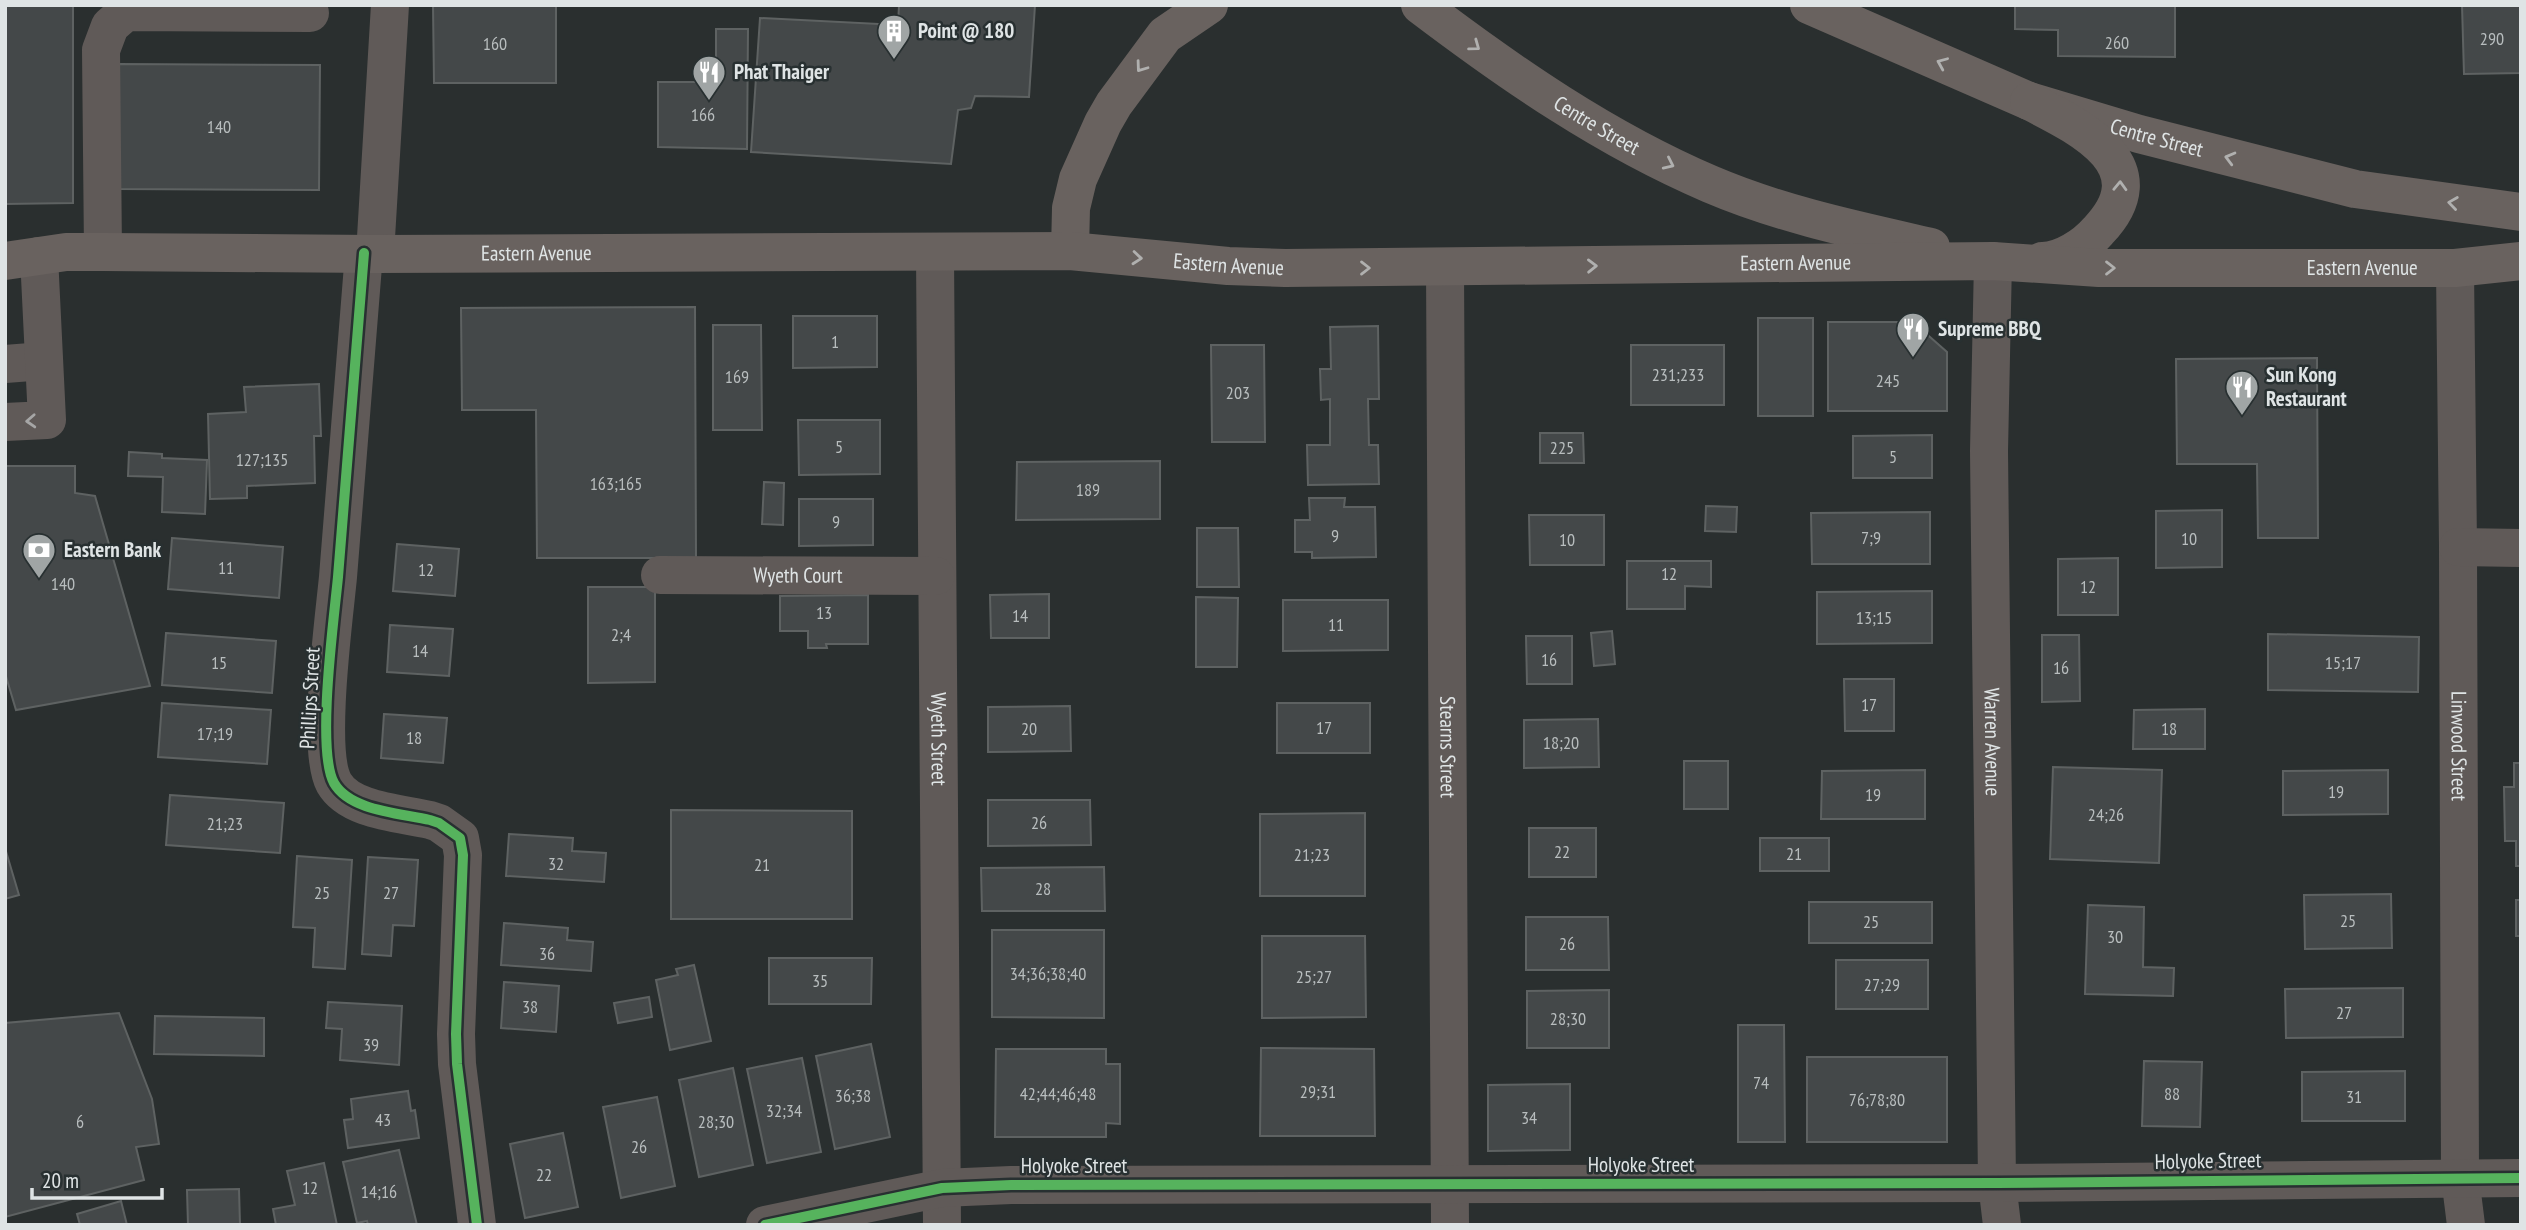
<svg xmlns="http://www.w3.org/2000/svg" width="2526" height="1230" font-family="'PT Sans Narrow',sans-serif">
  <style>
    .building { fill: #444849; stroke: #5e6262; stroke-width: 2 }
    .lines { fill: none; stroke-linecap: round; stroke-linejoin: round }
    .minor { stroke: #605a58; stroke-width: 38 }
    .major { stroke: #69625f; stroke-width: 38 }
    .cycleway-casing { stroke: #283031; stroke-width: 15 }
    .cycleway { stroke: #56b35d; stroke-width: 10 }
    .oneway { stroke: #b0b0af }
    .oneway2 { stroke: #a6a6a6 }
    .labels { text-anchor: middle; stroke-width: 5; stroke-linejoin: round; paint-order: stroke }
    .number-label { font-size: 18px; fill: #b8bdbe }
    .poi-label { font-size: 21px; font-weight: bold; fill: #dfe4e5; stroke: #283031; text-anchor: start }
    .street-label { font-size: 21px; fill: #dfe4e5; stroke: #283031 }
  </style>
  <rect width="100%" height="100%" fill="#2a2f2f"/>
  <g class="building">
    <polygon points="5,5 73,5 73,203 5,204"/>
    <polygon points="433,5 556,5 556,83 434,83"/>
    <polygon points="899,5 1035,5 1029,97 975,96 971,108 958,110 951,164 751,152 760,18 898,25"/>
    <polygon points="2015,5 2175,5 2175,57 2058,56 2058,30 2015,29"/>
    <polygon points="2462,5 2521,5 2521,73 2464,74"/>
    <polygon points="716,29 748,29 747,149 658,147 658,82 716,82"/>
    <polygon points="119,64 320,65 319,190 119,189"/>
    <polygon points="695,307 696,558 537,558 536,410 462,410 461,308"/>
    <polygon points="793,316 877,316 877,367 793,368"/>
    <rect x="1758" y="318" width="55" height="98"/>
    <polygon points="1828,322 1913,322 1947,352 1947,411 1828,411"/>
    <polygon points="713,325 761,325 762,430 713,430"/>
    <polygon points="1378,326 1379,399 1368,399 1369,445 1378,445 1379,484 1308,485 1307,445 1330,445 1330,399 1321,400 1320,369 1331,369 1330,327"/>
    <polygon points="1211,345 1264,345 1265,442 1212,442"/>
    <rect x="1631" y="345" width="93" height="60"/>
    <polygon points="2317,358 2318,538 2258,538 2257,464 2177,464 2176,359"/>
    <polygon points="319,384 321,436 314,436 315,483 247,486 247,498 210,499 208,414 246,412 244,387"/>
    <polygon points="798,420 880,420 880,474 799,475"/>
    <polygon points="1540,433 1583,433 1584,463 1540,463"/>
    <polygon points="1932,435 1932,478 1853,478 1853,436"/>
    <polygon points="129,452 162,454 162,458 207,460 205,514 162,512 163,477 128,476"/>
    <polygon points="1160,461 1160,519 1016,520 1017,462"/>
    <polygon points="5,466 75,466 75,493 95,496 150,686 16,710 5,673"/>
    <polygon points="764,482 784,483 783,525 762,524"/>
    <polygon points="1309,498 1345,498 1344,507 1375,507 1376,557 1312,558 1312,552 1295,552 1295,520 1310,520"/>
    <polygon points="799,499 873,499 873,545 799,546"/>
    <polygon points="1706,506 1737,507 1736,532 1705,531"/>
    <polygon points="2222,510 2222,567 2156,568 2156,511"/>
    <polygon points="1930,512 1930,564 1812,564 1811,513"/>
    <polygon points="1529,515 1604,515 1604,565 1530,565"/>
    <polygon points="1197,528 1238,528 1239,587 1197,587"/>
    <polygon points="172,538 283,547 279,598 168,589"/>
    <polygon points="397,544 459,549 455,596 393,591"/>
    <polygon points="2118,558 2118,615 2058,615 2058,559"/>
    <polygon points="1627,561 1711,561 1711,587 1685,586 1685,609 1627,609"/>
    <polygon points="588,587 655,587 655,682 588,683"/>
    <polygon points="1932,591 1932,643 1817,644 1817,592"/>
    <polygon points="1049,594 1049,638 991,638 990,595"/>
    <polygon points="868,595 868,644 826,644 827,648 808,648 808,631 780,631 780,596"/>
    <polygon points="1196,597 1238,598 1237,667 1196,667"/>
    <polygon points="1283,600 1388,600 1388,650 1283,651"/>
    <polygon points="390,625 453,629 449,676 387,672"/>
    <polygon points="1612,631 1615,664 1594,666 1591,633"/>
    <polygon points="166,633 276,641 272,693 162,685"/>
    <polygon points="2268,634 2419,637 2418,692 2268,690"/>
    <polygon points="2042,635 2079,635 2080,701 2042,702"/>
    <polygon points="1526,636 1572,636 1572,684 1527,684"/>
    <polygon points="1844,679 1894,679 1894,731 1845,731"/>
    <polygon points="162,703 271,710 267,764 158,757"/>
    <rect x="1277" y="703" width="93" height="50"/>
    <polygon points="1070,706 1071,751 988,752 988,707"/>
    <polygon points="2205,709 2205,749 2133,749 2134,710"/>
    <polygon points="384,714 447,718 443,763 381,758"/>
    <polygon points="1598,719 1599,767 1524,768 1524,720"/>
    <rect x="1684" y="761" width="44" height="48"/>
    <polygon points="2514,763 2521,763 2521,866 2516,866 2516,841 2505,841 2504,787 2514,787"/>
    <polygon points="2053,767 2162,770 2159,863 2050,859"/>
    <polygon points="1925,770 1925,819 1821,819 1822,771"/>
    <polygon points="2388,770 2388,814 2283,815 2283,771"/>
    <polygon points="170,795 284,803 280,853 166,845"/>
    <polygon points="988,800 1090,800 1091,845 988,846"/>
    <polygon points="671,810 852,811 852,919 671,919"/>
    <polygon points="1365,813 1365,896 1260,896 1260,814"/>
    <rect x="1529" y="828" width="67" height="49"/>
    <polygon points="509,834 573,838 572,851 606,853 604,882 506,876"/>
    <rect x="1760" y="838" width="69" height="33"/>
    <polygon points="5,848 19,895 5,899"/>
    <polygon points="297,856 352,860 345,969 313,967 315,928 293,927"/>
    <polygon points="368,857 418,860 414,926 393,925 391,956 362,954"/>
    <polygon points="1104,867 1105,911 982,911 981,868"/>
    <polygon points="2391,894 2392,948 2305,949 2304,895"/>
    <rect x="2516" y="900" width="5" height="36"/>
    <rect x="1809" y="902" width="123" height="41"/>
    <polygon points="2088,905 2144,907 2143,967 2174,968 2173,996 2085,994"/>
    <polygon points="1526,917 1608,917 1609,970 1526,970"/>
    <polygon points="504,923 568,928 567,940 593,942 591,971 501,965"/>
    <polygon points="992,930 1104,930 1104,1018 992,1017"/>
    <polygon points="1262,936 1365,936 1366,1017 1262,1018"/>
    <polygon points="769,958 872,958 871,1004 769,1004"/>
    <rect x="1836" y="960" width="92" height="49"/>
    <polygon points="694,965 711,1041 670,1050 656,980 678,975 676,969"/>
    <polygon points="504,982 559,986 556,1032 501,1028"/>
    <polygon points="2403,988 2403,1037 2286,1038 2285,989"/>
    <polygon points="1609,990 1609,1048 1527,1048 1527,991"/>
    <polygon points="649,997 652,1017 618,1023 614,1003"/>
    <polygon points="328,1002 402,1006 399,1065 340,1060 342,1029 326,1028"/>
    <polygon points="119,1013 152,1099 159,1144 136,1147 144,1180 5,1217 5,1023"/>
    <polygon points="155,1016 264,1018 264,1056 154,1054"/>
    <polygon points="1738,1025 1784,1025 1785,1142 1738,1142"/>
    <polygon points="871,1044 890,1137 835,1149 816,1056"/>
    <polygon points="1261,1048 1374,1049 1375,1136 1260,1136"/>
    <polygon points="996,1049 1106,1049 1106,1064 1120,1064 1120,1124 1106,1123 1106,1137 995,1137"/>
    <rect x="1807" y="1057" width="140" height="85"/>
    <polygon points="802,1058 821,1152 767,1163 747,1069"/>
    <polygon points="2144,1061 2202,1062 2200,1127 2142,1126"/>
    <polygon points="733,1068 753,1165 699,1177 679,1080"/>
    <polygon points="2405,1071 2405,1121 2302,1121 2302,1072"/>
    <polygon points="1570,1084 1570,1150 1488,1151 1488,1085"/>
    <polygon points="408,1091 411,1111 415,1110 419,1138 348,1148 344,1120 353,1119 351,1099"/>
    <polygon points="657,1097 675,1186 621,1198 603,1107"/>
    <polygon points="563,1133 578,1207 525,1218 510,1144"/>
    <polygon points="399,1150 417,1225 368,1225 367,1221 357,1223 343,1162"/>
    <polygon points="324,1163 337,1225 276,1225 273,1209 295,1205 287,1171"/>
    <polygon points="239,1189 240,1225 188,1225 187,1190"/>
    <polygon points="121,1201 127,1225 80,1225 77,1214"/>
  </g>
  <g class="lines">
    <g class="minor">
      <polyline points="103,252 101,50 110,26 126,12 310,13"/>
      <path d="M364 253C356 361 347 469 338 577 334 619 316 750 334 783 350 811 400 813 430 820L439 823 460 838 463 855 456 1034 457 1064 477 1225"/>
      <path id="s1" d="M935 253 942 1225"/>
      <polyline points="375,254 390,5"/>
      <path id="s2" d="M1993 261 1989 451 1997 1183 2002 1225"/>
      <path id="s3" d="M1445 267 1450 1225"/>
      <path id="s4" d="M2455 268 2458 547 2460 1177 2466 1225"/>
      <polyline points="5,364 44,361"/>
      <polyline points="5,422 47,420 39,256"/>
      <polyline points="2458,547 2521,548"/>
      <path id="s5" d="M660 575 936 576"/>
      <polyline points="765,1225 942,1188 1011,1185 1997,1183 2521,1178"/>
    </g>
    <g class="major">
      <path id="s6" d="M1420 5C1511 74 1605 139 1710 184 1780 214 1856 230 1931 247"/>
      <path id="s7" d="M1809 5 2029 101 2139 134 2355 189 2521 212"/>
      <path d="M2029 101C2082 128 2160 166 2098 231 2085 246 2062 261 2042 261"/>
      <polyline points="1070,251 1071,208 1078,179 1103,123 1114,104 1165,35 1209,5"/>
      <path id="s8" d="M5 261 66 252H103L375 254 1070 251 1228 266 1285 268 1993 261 2099 268H2455L2521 261"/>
    </g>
    <defs>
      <g id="cycleway">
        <path d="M364 253C356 361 347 469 338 577 334 619 316 750 334 783 350 811 400 813 430 820L439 823 460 838 463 855 456 1034 457 1064 477 1225"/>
        <polyline points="765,1225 942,1188 1011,1185 1997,1183 2521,1178"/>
      </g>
    </defs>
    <use href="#cycleway" class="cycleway-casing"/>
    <use href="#cycleway" class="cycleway"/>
  </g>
  <defs><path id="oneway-chevron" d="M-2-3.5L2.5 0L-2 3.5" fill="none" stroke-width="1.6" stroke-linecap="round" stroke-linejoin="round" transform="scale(1.75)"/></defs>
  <g class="oneway">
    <use href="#oneway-chevron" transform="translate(1475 46) rotate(36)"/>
    <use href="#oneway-chevron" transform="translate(1942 63) rotate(-157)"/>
    <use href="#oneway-chevron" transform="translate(1141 67) rotate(126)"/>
    <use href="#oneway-chevron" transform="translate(2230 158) rotate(-165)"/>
    <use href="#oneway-chevron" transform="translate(1669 164) rotate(25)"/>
    <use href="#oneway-chevron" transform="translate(2120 186) rotate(-88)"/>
    <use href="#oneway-chevron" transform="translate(2453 203) rotate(-172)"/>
    <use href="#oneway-chevron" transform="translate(1137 258) rotate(5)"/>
    <use href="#oneway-chevron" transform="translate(1592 266) rotate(-1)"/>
    <use href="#oneway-chevron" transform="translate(1365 268)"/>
    <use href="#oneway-chevron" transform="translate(2110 268)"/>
  </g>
  <use class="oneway2" href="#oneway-chevron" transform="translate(31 421) rotate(177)"/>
  <defs>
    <symbol id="building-pin" viewBox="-11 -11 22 30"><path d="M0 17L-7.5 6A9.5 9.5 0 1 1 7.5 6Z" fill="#a0a5a5" stroke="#283031"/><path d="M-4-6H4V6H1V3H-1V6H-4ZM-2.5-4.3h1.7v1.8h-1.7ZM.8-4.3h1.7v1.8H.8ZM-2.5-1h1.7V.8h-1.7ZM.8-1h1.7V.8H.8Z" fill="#fff"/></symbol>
    <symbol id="restaurant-pin" viewBox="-11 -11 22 30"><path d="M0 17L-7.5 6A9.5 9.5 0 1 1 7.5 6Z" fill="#a0a5a5" stroke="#283031"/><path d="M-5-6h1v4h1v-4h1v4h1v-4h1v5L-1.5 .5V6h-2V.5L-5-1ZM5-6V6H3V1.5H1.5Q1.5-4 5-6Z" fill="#fff"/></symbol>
    <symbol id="bank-pin" viewBox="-11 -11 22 30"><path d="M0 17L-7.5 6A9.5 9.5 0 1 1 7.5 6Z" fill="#a0a5a5" stroke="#283031"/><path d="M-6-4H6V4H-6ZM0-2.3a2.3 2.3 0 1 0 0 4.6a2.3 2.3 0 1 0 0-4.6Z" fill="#fff"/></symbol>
  </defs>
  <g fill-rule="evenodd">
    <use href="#building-pin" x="875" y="12" width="38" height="52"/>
    <use href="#restaurant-pin" x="690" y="53" width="38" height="52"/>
    <use href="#restaurant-pin" x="1894" y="310" width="38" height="52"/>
    <use href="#restaurant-pin" x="2223" y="368" width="38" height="52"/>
    <use href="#bank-pin" x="20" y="531" width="38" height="52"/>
  </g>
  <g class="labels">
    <g class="number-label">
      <text x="2492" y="45">290</text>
      <text x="2117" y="49">260</text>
      <text x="495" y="50">160</text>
      <text x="703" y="121">166</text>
      <text x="219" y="133">140</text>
      <text x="835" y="348">1</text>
      <text x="1678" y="381">231;233</text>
      <text x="737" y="383">169</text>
      <text x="1888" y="387">245</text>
      <text x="1238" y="399">203</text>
      <text x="839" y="453">5</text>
      <text x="1562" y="454">225</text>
      <text x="1893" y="463">5</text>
      <text x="262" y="466">127;135</text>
      <text x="616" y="490">163;165</text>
      <text x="1088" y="496">189</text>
      <text x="836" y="528">9</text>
      <text x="1335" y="542">9</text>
      <text x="1871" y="544">7;9</text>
      <text x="2189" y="545">10</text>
      <text x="1567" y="546">10</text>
      <text x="226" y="574">11</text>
      <text x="426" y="576">12</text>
      <text x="1669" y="580">12</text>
      <text x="63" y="590">140</text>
      <text x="2088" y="593">12</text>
      <text x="824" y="619">13</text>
      <text x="1020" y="622">14</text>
      <text x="1874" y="624">13;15</text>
      <text x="1336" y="631">11</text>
      <text x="621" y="641">2;4</text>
      <text x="420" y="657">14</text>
      <text x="1549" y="666">16</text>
      <text x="219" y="669">15</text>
      <text x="2343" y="669">15;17</text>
      <text x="2061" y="674">16</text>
      <text x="1869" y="711">17</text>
      <text x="1324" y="734">17</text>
      <text x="1029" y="735">20</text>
      <text x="2169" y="735">18</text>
      <text x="215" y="740">17;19</text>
      <text x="414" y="744">18</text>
      <text x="1561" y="749">18;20</text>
      <text x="2336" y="798">19</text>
      <text x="1873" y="801">19</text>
      <text x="2106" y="821">24;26</text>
      <text x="1039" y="829">26</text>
      <text x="225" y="830">21;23</text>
      <text x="1562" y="858">22</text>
      <text x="1794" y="860">21</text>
      <text x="1312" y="861">21;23</text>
      <text x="556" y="870">32</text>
      <text x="762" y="871">21</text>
      <text x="1043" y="895">28</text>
      <text x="322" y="899">25</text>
      <text x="391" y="899">27</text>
      <text x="2348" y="927">25</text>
      <text x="1871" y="928">25</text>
      <text x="2115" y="943">30</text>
      <text x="1567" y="950">26</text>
      <text x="547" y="960">36</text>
      <text x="1048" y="980">34;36;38;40</text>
      <text x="1314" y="983">25;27</text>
      <text x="820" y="987">35</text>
      <text x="1882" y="991">27;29</text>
      <text x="530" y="1013">38</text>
      <text x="2344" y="1019">27</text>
      <text x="1568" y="1025">28;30</text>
      <text x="371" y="1051">39</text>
      <text x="1761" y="1089">74</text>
      <text x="1318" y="1098">29;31</text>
      <text x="1058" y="1100">42;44;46;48</text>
      <text x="2172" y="1100">88</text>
      <text x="853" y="1102">36;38</text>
      <text x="2354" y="1103">31</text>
      <text x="1877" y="1106">76;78;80</text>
      <text x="784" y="1117">32;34</text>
      <text x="1529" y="1124">34</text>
      <text x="383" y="1126">43</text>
      <text x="80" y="1128">6</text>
      <text x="716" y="1128">28;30</text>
      <text x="639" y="1153">26</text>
      <text x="544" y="1181">22</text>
      <text x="310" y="1194">12</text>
      <text x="379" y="1198">14;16</text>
    </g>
    <g class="poi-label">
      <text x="918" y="38">Point @ 180</text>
      <text x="734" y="79">Phat Thaiger</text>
      <text x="1938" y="336">Supreme BBQ</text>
      <text x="2266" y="382">Sun Kong<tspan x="2266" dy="24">Restaurant</tspan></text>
      <text x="64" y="557">Eastern Bank</text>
    </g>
    <g class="street-label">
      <text dy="7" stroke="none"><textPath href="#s6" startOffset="214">Centre Street</textPath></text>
      <text dy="7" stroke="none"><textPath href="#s7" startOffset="373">Centre Street</textPath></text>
      <text dy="7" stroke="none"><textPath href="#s8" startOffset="532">Eastern Avenue</textPath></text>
      <text dy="7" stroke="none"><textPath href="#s8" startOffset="1792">Eastern Avenue</textPath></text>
      <text dy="7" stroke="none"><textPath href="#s8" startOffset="1225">Eastern Avenue</textPath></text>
      <text dy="7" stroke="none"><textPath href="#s8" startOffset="2359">Eastern Avenue</textPath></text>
      <text dy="7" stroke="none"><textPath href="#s5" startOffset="138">Wyeth Court</textPath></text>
      <text transform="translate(310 698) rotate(-87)" y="7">Phillips Street</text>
      <text dy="7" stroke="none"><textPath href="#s1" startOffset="486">Wyeth Street</textPath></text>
      <text dy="7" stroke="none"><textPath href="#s2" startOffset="481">Warren Avenue</textPath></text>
      <text dy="7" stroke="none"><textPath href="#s3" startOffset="480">Stearns Street</textPath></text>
      <text dy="7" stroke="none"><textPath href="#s4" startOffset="478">Linwood Street</textPath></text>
      <text transform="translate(2208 1161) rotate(-1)" y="7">Holyoke Street</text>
      <text x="1641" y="1172">Holyoke Street</text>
      <text x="1074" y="1173">Holyoke Street</text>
    </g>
  </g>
  <rect width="2526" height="1230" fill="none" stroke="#dfe4e5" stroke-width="14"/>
  <path d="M32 1188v10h130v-10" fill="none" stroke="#dfe4e5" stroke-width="3.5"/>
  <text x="42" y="1188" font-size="21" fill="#dfe4e5" stroke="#283031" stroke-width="5" paint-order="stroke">20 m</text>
</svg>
